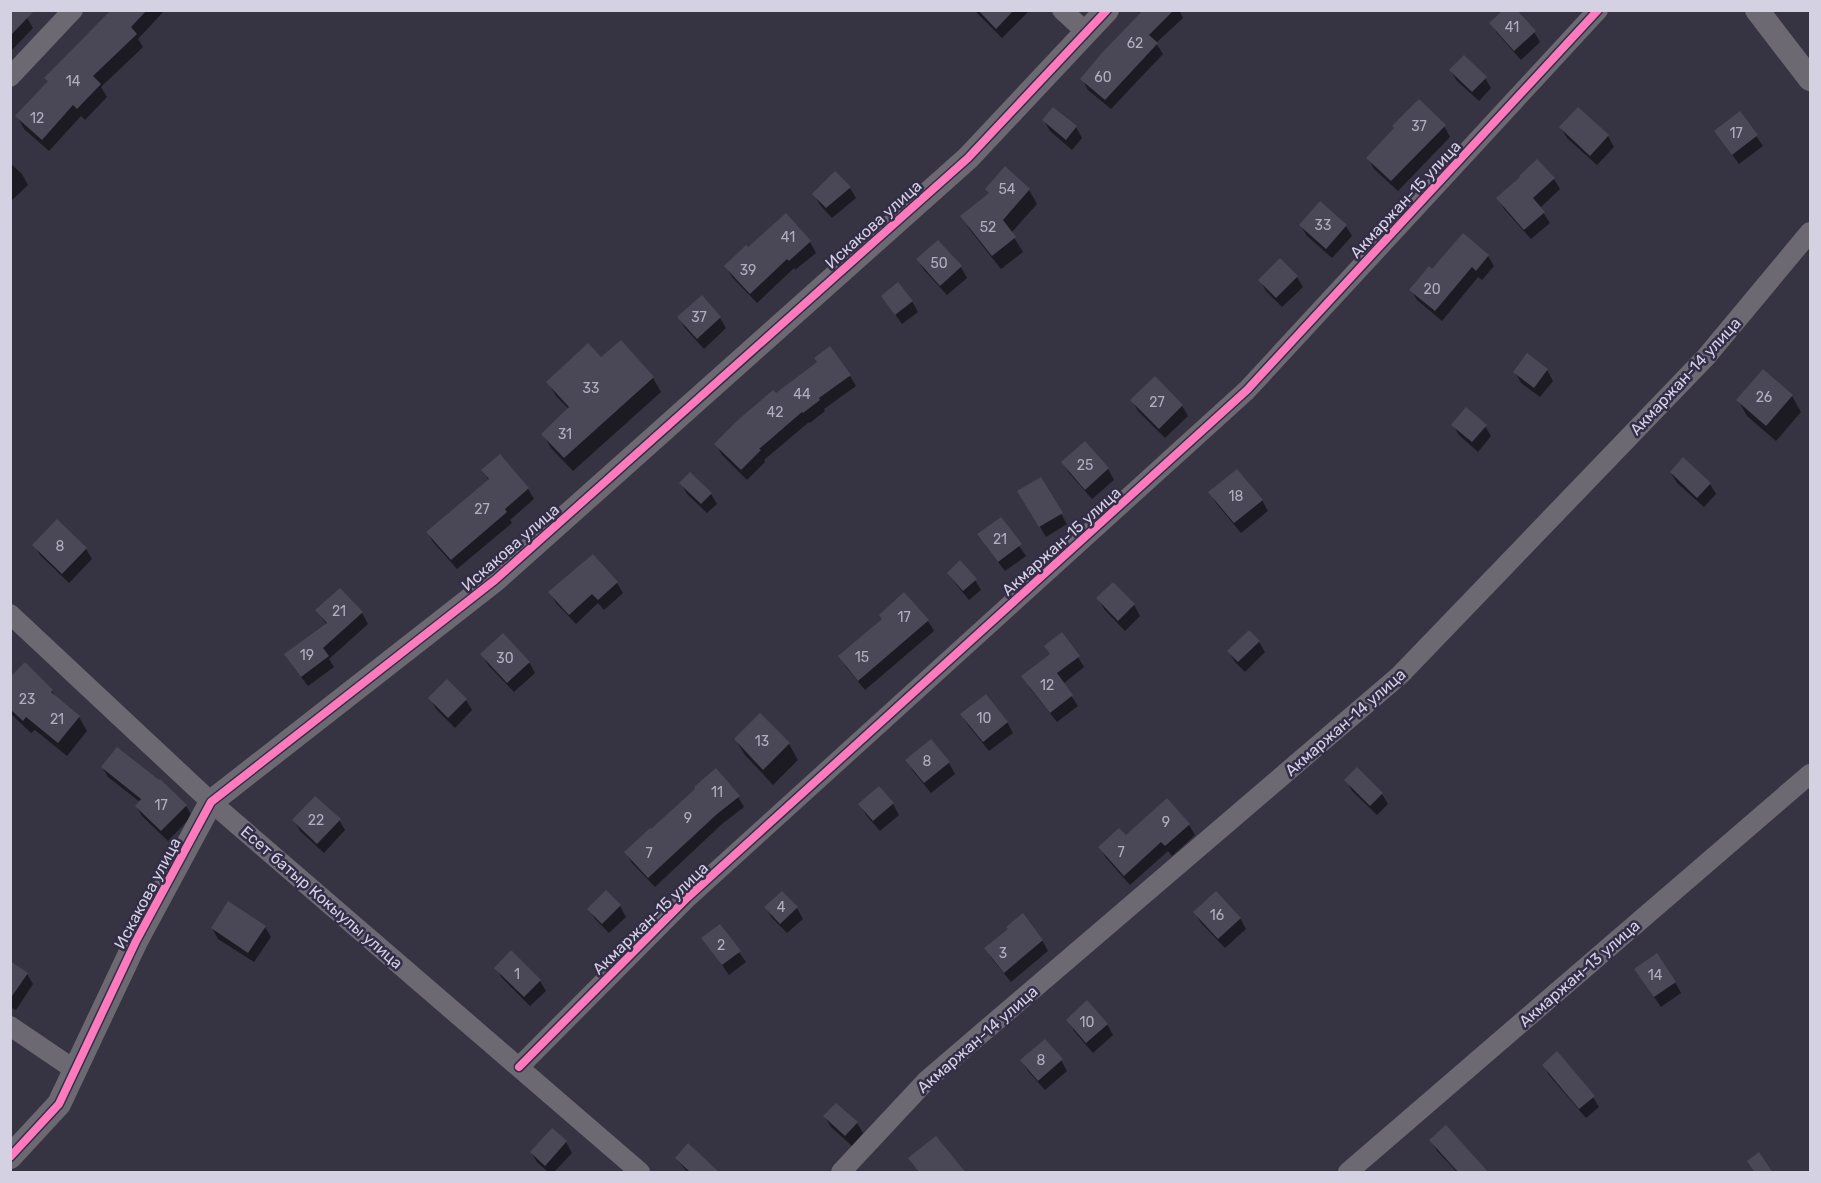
<svg xmlns="http://www.w3.org/2000/svg" width="1821" height="1183" font-family="Rubik,sans-serif">
  <style>
    .shadow { fill: #0007 }
    .building { fill: #4a4757 }
    .lines { fill: none; stroke-linecap: round; stroke-linejoin: round }
    .minor { stroke: #6c6973; stroke-width: 20 }
    .tertiary { stroke: #6c6973; stroke-width: 24 }
    .cycleway-casing { stroke: #332d48; stroke-width: 11 }
    .cycleway { stroke: #fd7abc; stroke-width: 8 }
    .labels { text-anchor: middle; stroke-width: 5; stroke-linejoin: round; paint-order: stroke }
    .number-label { font-size: 14px; fill: #b2aec0 }
    .street-label { font-size: 16px; fill: #d4d1e3; stroke: #332d48 }
  </style>
  <rect width="100%" height="100%" fill="#363342"/>
  <g class="shadow">
    <polygon points="10,10 27,18 33,28 10,52"/>
    <polygon points="113,10 165,10 138,39 143,47 101,87 107,97 85,120 81,116 49,151 24,129 17,116"/>
    <polygon points="974,10 1027,10 1028,12 1002,38"/>
    <polygon points="1145,10 1179,10 1183,18 1156,43 1163,54 1111,109 1088,90 1082,79"/>
    <polygon points="1491,23 1534,32 1540,42 1521,60 1497,33"/>
    <polygon points="1451,71 1485,78 1491,88 1479,101 1457,81"/>
    <polygon points="1054,109 1076,127 1082,138 1072,150 1050,131 1044,121"/>
    <polygon points="1578,109 1608,136 1614,147 1597,165 1567,138 1561,128"/>
    <polygon points="1740,113 1763,146 1739,164 1722,141"/>
    <polygon points="1444,126 1450,137 1398,191 1374,169 1368,158"/>
    <polygon points="10,163 22,174 28,185 10,202"/>
    <polygon points="1554,179 1560,189 1540,208 1550,223 1531,239 1504,209 1498,198"/>
    <polygon points="850,188 856,198 832,218 820,205 814,194"/>
    <polygon points="986,189 1029,190 1037,204 1011,233 1023,252 1001,269 970,230 962,217 990,194"/>
    <polygon points="786,215 810,242 816,253 795,270 794,268 757,303 732,277 726,266"/>
    <polygon points="1301,226 1346,226 1352,236 1332,258 1307,236"/>
    <polygon points="938,242 961,267 967,278 947,295 924,270 918,260"/>
    <polygon points="1488,256 1494,266 1482,280 1478,277 1442,321 1417,300 1411,290 1432,271"/>
    <polygon points="1297,277 1303,287 1282,307 1266,291 1260,280"/>
    <polygon points="882,296 912,301 918,312 902,324"/>
    <polygon points="702,297 720,318 726,328 704,349 685,328 679,317"/>
    <polygon points="621,342 653,378 661,392 573,471 551,448 543,434 569,409 556,396 548,382 601,359"/>
    <polygon points="1547,370 1553,381 1540,397 1521,383 1515,372"/>
    <polygon points="850,376 856,386 824,409 825,411 810,423 809,422 764,460 765,462 747,480 722,455 716,444"/>
    <polygon points="1792,396 1801,412 1776,441 1747,416 1738,400"/>
    <polygon points="1132,400 1182,406 1188,416 1165,438 1138,411"/>
    <polygon points="1453,425 1485,426 1491,436 1478,452 1459,435"/>
    <polygon points="1085,443 1108,469 1114,480 1092,499 1069,473 1063,463"/>
    <polygon points="483,471 528,489 534,499 510,520 512,523 457,569 433,542 427,532 489,481"/>
    <polygon points="1671,473 1710,484 1716,494 1704,507 1677,483"/>
    <polygon points="1041,479 1067,524 1046,537 1019,492"/>
    <polygon points="681,483 711,494 717,504 707,513 687,494"/>
    <polygon points="1210,492 1262,500 1268,511 1241,533 1216,503"/>
    <polygon points="1000,519 1026,556 1005,571 985,545"/>
    <polygon points="34,545 86,549 92,559 69,583 40,555"/>
    <polygon points="949,573 975,580 981,590 969,600 955,583"/>
    <polygon points="617,583 623,593 604,610 598,603 576,624 556,603 550,592"/>
    <polygon points="1113,584 1134,605 1140,616 1125,631 1104,609 1098,598"/>
    <polygon points="340,590 362,613 368,624 329,659 334,667 308,686 292,665 327,625 317,611"/>
    <polygon points="904,594 928,621 934,631 865,690 846,667 840,656 883,620"/>
    <polygon points="1259,642 1265,652 1245,672 1235,662 1229,652"/>
    <polygon points="482,654 529,662 535,673 514,692 488,665"/>
    <polygon points="1078,657 1084,667 1063,684 1078,706 1057,722 1029,687"/>
    <polygon points="10,679 52,691 57,699 79,717 87,731 67,756 35,730 31,733 10,713"/>
    <polygon points="447,681 466,700 472,710 455,728 436,709 430,698"/>
    <polygon points="962,715 1007,722 1013,733 989,751 968,725"/>
    <polygon points="735,739 789,744 798,760 773,785 745,755"/>
    <polygon points="930,741 949,763 955,774 931,793 913,771 907,760"/>
    <polygon points="102,767 186,806 192,816 168,841 142,816 136,806 140,802 108,777"/>
    <polygon points="1346,780 1382,794 1388,804 1377,815 1352,791"/>
    <polygon points="879,788 893,804 899,815 880,831 866,815 860,804"/>
    <polygon points="738,797 744,807 722,824 655,887 632,863 626,852"/>
    <polygon points="1167,800 1189,825 1195,835 1172,856 1168,851 1130,885 1106,858 1100,848 1126,837"/>
    <polygon points="294,820 339,820 345,830 324,853 300,831"/>
    <polygon points="606,892 620,906 626,917 609,933 595,919 589,909"/>
    <polygon points="766,908 797,908 803,919 787,933 772,918"/>
    <polygon points="1195,913 1240,918 1246,929 1225,948 1201,923"/>
    <polygon points="720,926 746,962 729,975 703,938"/>
    <polygon points="265,927 271,937 254,962 218,939 212,928"/>
    <polygon points="1042,940 1048,951 1011,982 992,959 986,949"/>
    <polygon points="10,963 27,974 33,984 16,1010 10,1007"/>
    <polygon points="496,968 540,981 546,991 530,1006 502,978"/>
    <polygon points="1642,979 1675,982 1681,993 1661,1007"/>
    <polygon points="1068,1020 1107,1024 1113,1035 1093,1053 1074,1031"/>
    <polygon points="1061,1060 1067,1071 1045,1090 1028,1071 1022,1061"/>
    <polygon points="1543,1065 1593,1097 1599,1107 1586,1118 1549,1075"/>
    <polygon points="825,1117 857,1123 863,1133 852,1146 831,1127"/>
    <polygon points="552,1130 566,1142 572,1153 554,1172 548,1172 537,1162 531,1152"/>
    <polygon points="1431,1140 1485,1172 1457,1172 1437,1151"/>
    <polygon points="676,1158 717,1172 687,1172"/>
  </g>
  <g class="building">
    <polygon points="10,10 35,10 10,36"/>
    <polygon points="111,10 147,10 131,27 137,34 93,76 101,84 77,109 73,105 42,140 15,116 48,81 44,78"/>
    <polygon points="978,10 1014,10 996,29"/>
    <polygon points="1143,10 1174,10 1149,35 1158,43 1105,100 1080,79 1101,54"/>
    <polygon points="1503,10 1517,10 1536,31 1514,51 1489,23"/>
    <polygon points="1464,55 1487,77 1472,92 1449,70"/>
    <polygon points="1419,99 1446,125 1391,181 1366,158 1394,128 1392,126"/>
    <polygon points="1053,107 1077,126 1066,140 1042,120"/>
    <polygon points="1578,107 1609,135 1590,156 1559,127"/>
    <polygon points="1740,111 1758,135 1732,155 1714,131"/>
    <polygon points="1537,159 1555,178 1533,198 1545,212 1524,230 1496,198 1520,177 1519,176"/>
    <polygon points="1005,166 1030,189 1003,220 1016,237 992,256 960,216 989,193 985,189"/>
    <polygon points="835,171 851,187 826,208 812,194"/>
    <polygon points="1320,201 1347,225 1326,249 1299,225"/>
    <polygon points="786,213 811,241 789,261 787,259 750,294 724,266 746,245 748,247"/>
    <polygon points="1463,233 1489,255 1476,271 1472,267 1435,311 1409,290 1429,266 1432,269"/>
    <polygon points="938,240 962,266 940,286 916,259"/>
    <polygon points="1280,258 1298,276 1276,298 1258,280"/>
    <polygon points="898,282 913,301 895,315 881,296"/>
    <polygon points="702,295 721,317 697,339 677,317"/>
    <polygon points="621,340 654,377 564,458 541,434 569,407 546,382 588,343 601,357"/>
    <polygon points="830,346 851,375 819,398 820,400 803,413 802,412 759,449 761,450 741,470 714,444 739,419 773,390 776,393 817,362 814,358"/>
    <polygon points="1527,353 1548,369 1534,388 1513,372"/>
    <polygon points="1763,369 1793,395 1766,426 1736,400"/>
    <polygon points="1155,376 1183,405 1159,429 1130,400"/>
    <polygon points="1466,407 1487,425 1472,442 1451,425"/>
    <polygon points="1085,441 1109,468 1085,490 1061,462"/>
    <polygon points="500,454 529,488 505,509 507,512 451,560 426,532 489,479 481,470"/>
    <polygon points="1683,457 1711,483 1697,498 1670,472"/>
    <polygon points="1237,469 1263,500 1234,523 1208,492"/>
    <polygon points="690,472 712,493 701,504 679,483"/>
    <polygon points="1041,477 1063,513 1039,527 1017,491"/>
    <polygon points="1001,517 1022,544 998,562 977,534"/>
    <polygon points="57,519 87,548 62,574 32,545"/>
    <polygon points="593,554 618,582 598,600 592,594 569,615 548,592"/>
    <polygon points="960,560 977,579 963,591 947,573"/>
    <polygon points="1113,582 1135,604 1118,621 1096,598"/>
    <polygon points="340,588 363,612 323,648 329,656 301,677 284,654 327,623 315,610"/>
    <polygon points="904,592 929,620 858,681 838,656 882,619 879,615"/>
    <polygon points="1249,630 1260,641 1238,662 1227,651"/>
    <polygon points="1062,632 1080,656 1057,673 1073,695 1050,713 1021,676 1050,654 1044,646"/>
    <polygon points="503,633 530,662 507,683 480,654"/>
    <polygon points="25,662 53,690 51,692 80,716 58,743 26,717 23,721 10,709 10,677"/>
    <polygon points="447,679 467,699 448,718 428,698"/>
    <polygon points="986,694 1008,722 983,742 960,714"/>
    <polygon points="760,713 790,743 763,770 734,739"/>
    <polygon points="931,739 950,762 924,783 905,760"/>
    <polygon points="117,747 159,780 160,779 187,805 161,831 135,806 141,799 101,767"/>
    <polygon points="1357,767 1383,793 1370,806 1344,780"/>
    <polygon points="716,768 740,796 717,814 648,878 624,852 650,828 651,829 695,789 694,787"/>
    <polygon points="879,786 894,803 873,821 858,804"/>
    <polygon points="315,796 341,819 317,844 292,820"/>
    <polygon points="1167,798 1190,824 1165,846 1161,842 1124,876 1098,847 1119,828 1126,835"/>
    <polygon points="606,890 621,905 602,924 587,909"/>
    <polygon points="782,891 798,907 780,924 764,907"/>
    <polygon points="1216,891 1241,918 1218,939 1193,912"/>
    <polygon points="228,901 266,926 248,953 211,928"/>
    <polygon points="1023,913 1043,940 1004,973 984,948 1008,929 1006,927"/>
    <polygon points="720,924 741,951 722,965 701,938"/>
    <polygon points="511,950 541,980 524,997 494,968"/>
    <polygon points="1657,953 1676,982 1654,997 1634,969"/>
    <polygon points="10,961 28,973 10,999"/>
    <polygon points="1087,1000 1108,1024 1086,1043 1066,1020"/>
    <polygon points="1045,1039 1063,1059 1038,1081 1020,1060"/>
    <polygon points="1557,1051 1595,1096 1579,1109 1542,1065"/>
    <polygon points="836,1103 858,1122 845,1136 823,1116"/>
    <polygon points="1446,1125 1489,1173 1459,1173 1429,1140"/>
    <polygon points="552,1128 567,1141 545,1166 530,1152"/>
    <polygon points="936,1136 966,1173 920,1173 908,1158"/>
    <polygon points="688,1143 720,1173 691,1173 675,1158"/>
    <polygon points="1759,1152 1773,1173 1755,1173 1747,1161"/>
  </g>
  <g class="lines">
    <g class="minor">
      <polyline points="1062,10 1086,32"/>
      <polyline points="10,77 73,10"/>
      <polyline points="10,614 211,802 640,1172"/>
      <polyline points="10,1026 75,1070"/>
      <polyline points="519,1067 687,898 1247,390 1598,10"/>
      <polyline points="841,1172 927,1080 1400,675 1706,357 1810,232"/>
      <polyline points="1348,1172 1810,774"/>
    </g>
    <g class="tertiary">
      <polyline points="1757,10 1810,79"/>
      <polyline points="10,1157 59,1104 136,941 211,802 495,580 968,158 1107,10"/>
    </g>
    <defs>
      <g id="cycleway">
        <polyline points="519,1067 687,898 1247,390 1598,10"/>
        <polyline points="10,1157 59,1104 136,941 211,802 495,580 968,158 1107,10"/>
      </g>
    </defs>
    <use href="#cycleway" class="cycleway-casing"/>
    <use href="#cycleway" class="cycleway"/>
  </g>
  <g class="labels">
    <g class="number-label">
      <text x="1512" y="32">41</text>
      <text x="1135" y="48">62</text>
      <text x="1103" y="82">60</text>
      <text x="73" y="86">14</text>
      <text x="37" y="123">12</text>
      <text x="1419" y="131">37</text>
      <text x="1736" y="138">17</text>
      <text x="1007" y="194">54</text>
      <text x="1323" y="230">33</text>
      <text x="988" y="232">52</text>
      <text x="788" y="242">41</text>
      <text x="939" y="268">50</text>
      <text x="748" y="275">39</text>
      <text x="1432" y="294">20</text>
      <text x="699" y="322">37</text>
      <text x="591" y="393">33</text>
      <text x="802" y="399">44</text>
      <text x="1764" y="402">26</text>
      <text x="1157" y="407">27</text>
      <text x="775" y="417">42</text>
      <text x="565" y="439">31</text>
      <text x="1085" y="470">25</text>
      <text x="1236" y="501">18</text>
      <text x="482" y="514">27</text>
      <text x="1000" y="544">21</text>
      <text x="60" y="551">8</text>
      <text x="339" y="616">21</text>
      <text x="904" y="622">17</text>
      <text x="307" y="660">19</text>
      <text x="862" y="662">15</text>
      <text x="505" y="663">30</text>
      <text x="1047" y="690">12</text>
      <text x="27" y="704">23</text>
      <text x="984" y="723">10</text>
      <text x="57" y="724">21</text>
      <text x="762" y="746">13</text>
      <text x="927" y="766">8</text>
      <text x="717" y="797">11</text>
      <text x="161" y="810">17</text>
      <text x="688" y="823">9</text>
      <text x="316" y="825">22</text>
      <text x="1166" y="827">9</text>
      <text x="1121" y="857">7</text>
      <text x="649" y="858">7</text>
      <text x="781" y="912">4</text>
      <text x="1217" y="920">16</text>
      <text x="721" y="950">2</text>
      <text x="1003" y="958">3</text>
      <text x="517" y="979">1</text>
      <text x="1655" y="980">14</text>
      <text x="1087" y="1027">10</text>
      <text x="1041" y="1065">8</text>
    </g>
    <g class="street-label">
      <text transform="translate(1405 199) rotate(-47)" y="6">Акмаржан-15 улица</text>
      <text transform="translate(873 224) rotate(-42)" y="6">Искакова улица</text>
      <text transform="translate(1685 376) rotate(-47)" y="6">Акмаржан-14 улица</text>
      <text transform="translate(1061 541) rotate(-42)" y="6">Акмаржан-15 улица</text>
      <text transform="translate(510 547) rotate(-41)" y="6">Искакова улица</text>
      <text transform="translate(1345 722) rotate(-41)" y="6">Акмаржан-14 улица</text>
      <text transform="translate(147 893) rotate(-62)" y="6">Искакова улица</text>
      <text transform="translate(322 897) rotate(41)" y="6">Есет батыр Кокыулы улица</text>
      <text transform="translate(650 918) rotate(-44)" y="6">Акмаржан-15 улица</text>
      <text transform="translate(1579 973) rotate(-41)" y="6">Акмаржан-13 улица</text>
      <text transform="translate(977 1039) rotate(-41)" y="6">Акмаржан-14 улица</text>
    </g>
  </g>
  <rect width="1821" height="1183" fill="none" stroke="#d4d1e3" stroke-width="24"/>
</svg>
